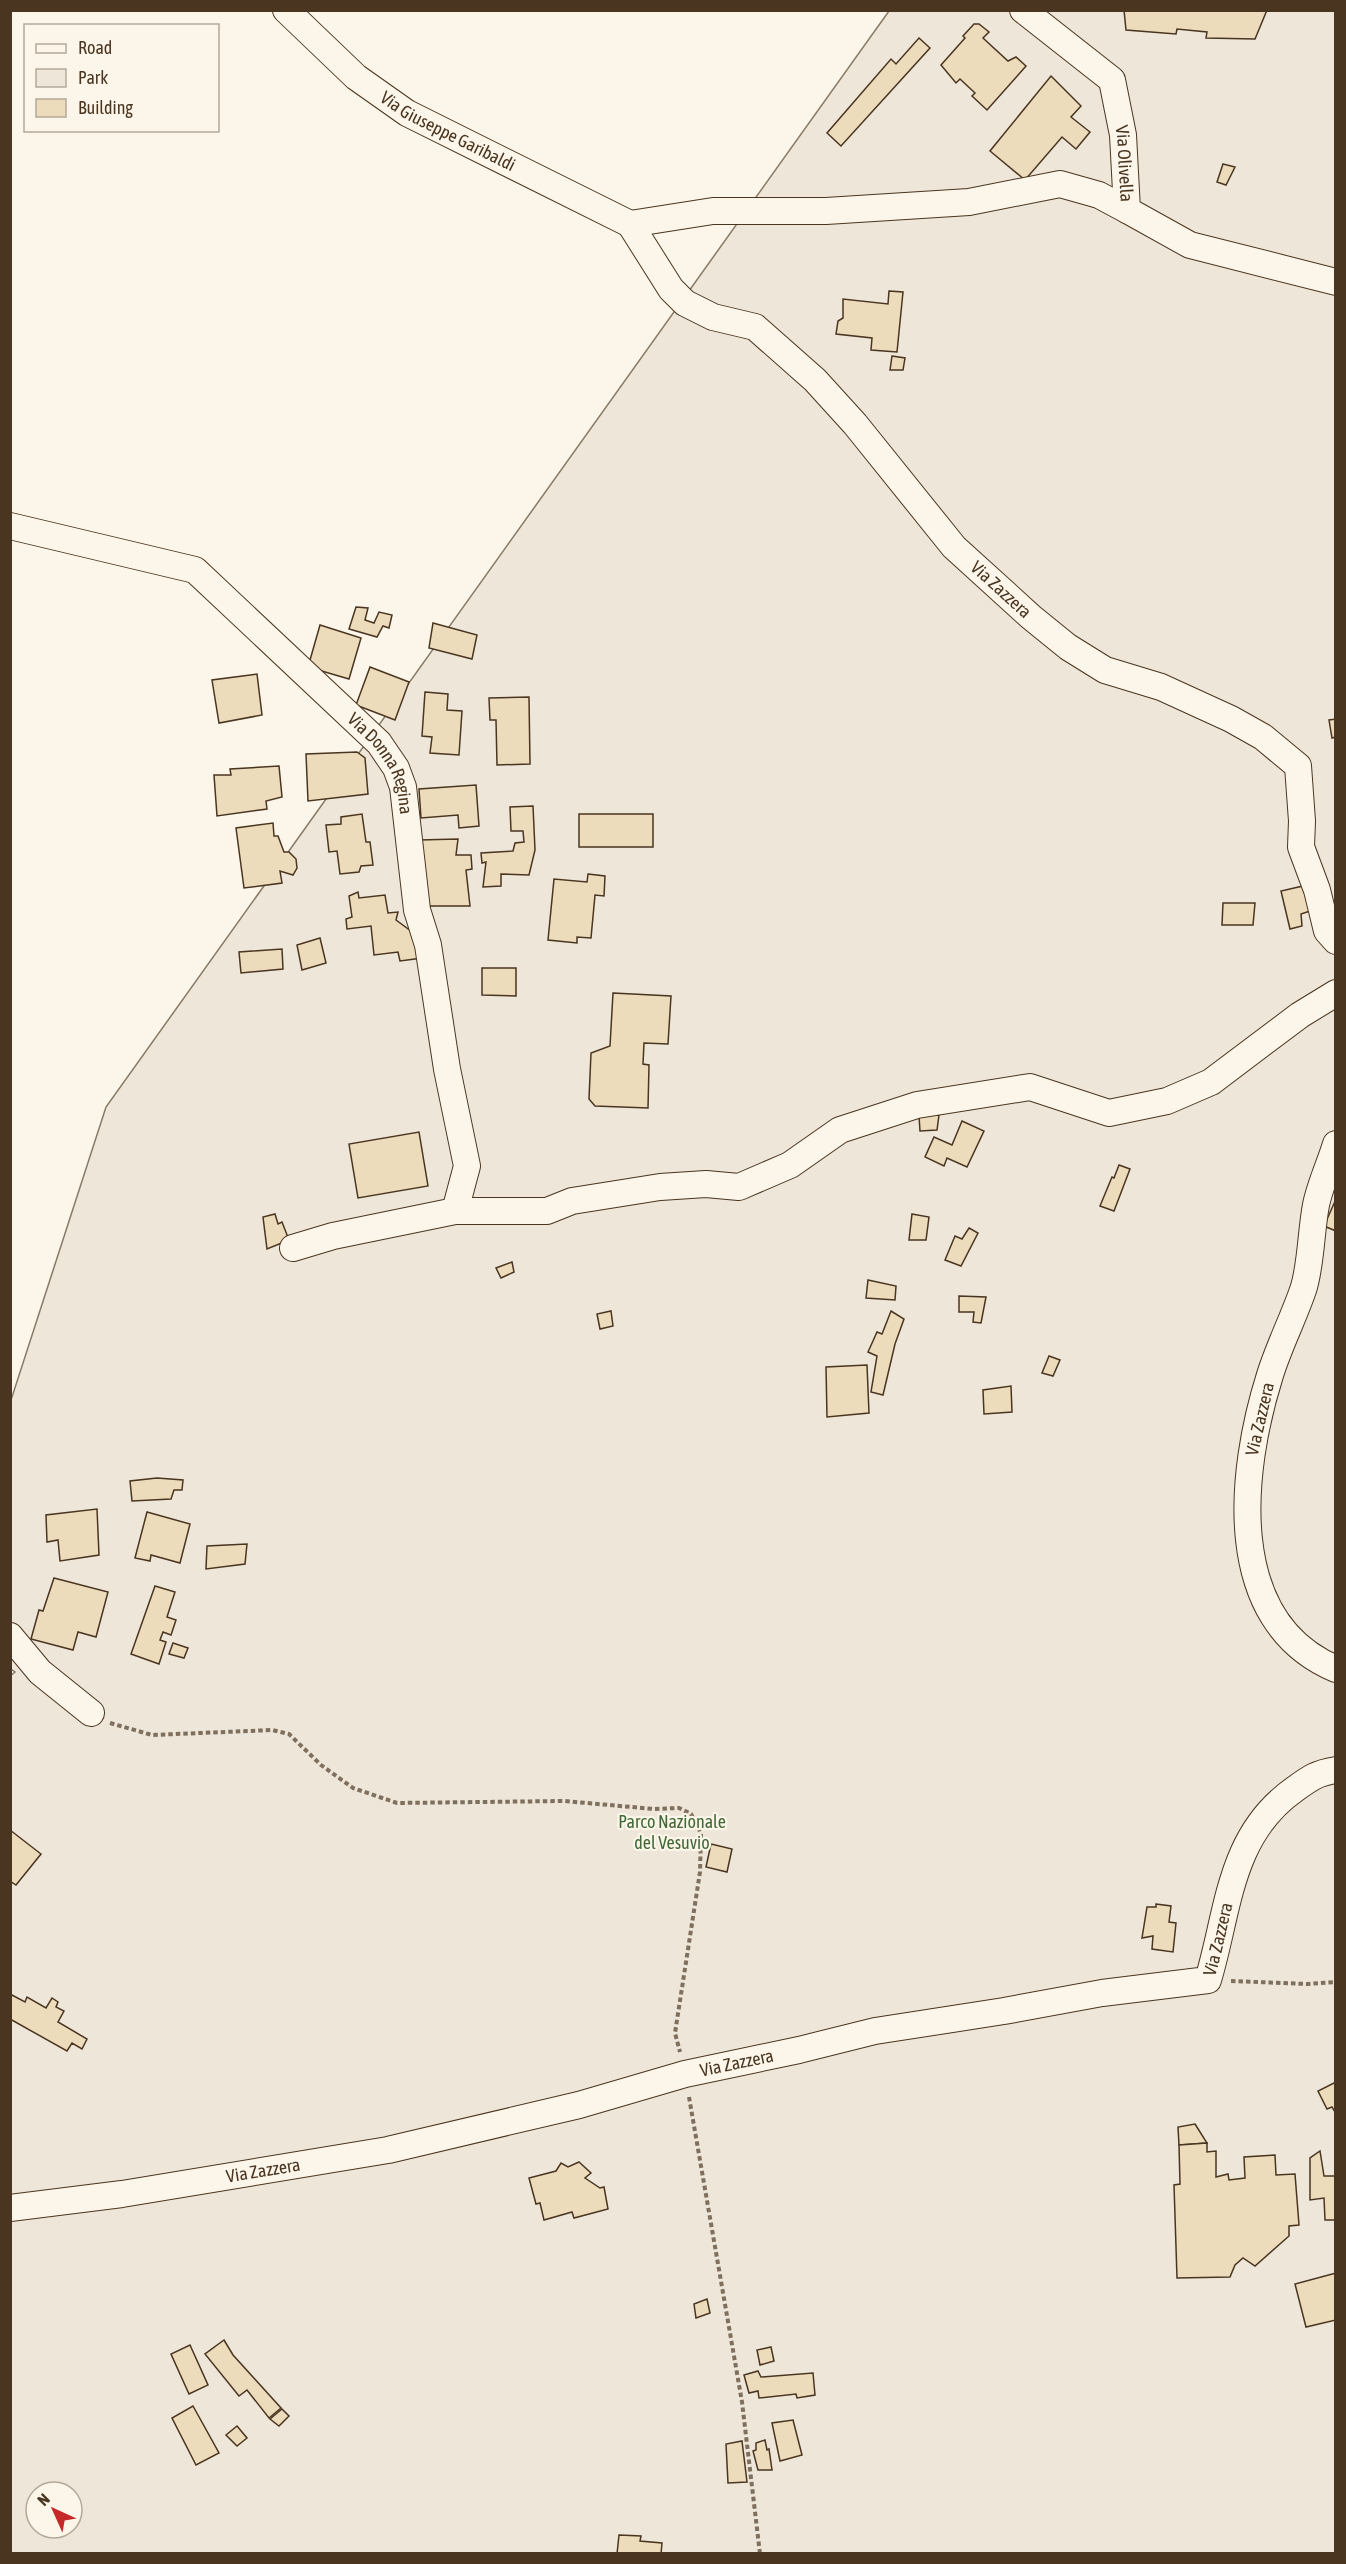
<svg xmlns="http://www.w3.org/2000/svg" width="1346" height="2564" font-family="'Asap Condensed',sans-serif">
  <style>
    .green { fill: #ede6d9; stroke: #887966; stroke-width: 1.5; fill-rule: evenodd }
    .building { fill: #ecdcbc; stroke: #4a3520; stroke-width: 1.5 }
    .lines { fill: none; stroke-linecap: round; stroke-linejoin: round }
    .minor-casing { stroke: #4a3520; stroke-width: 28 }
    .path { stroke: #7f6f5c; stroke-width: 4; stroke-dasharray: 4.5 3; stroke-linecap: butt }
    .minor { stroke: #fbf6e9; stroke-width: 26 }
    .labels { text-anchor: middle; stroke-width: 4.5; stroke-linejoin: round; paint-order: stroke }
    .street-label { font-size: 18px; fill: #4a3520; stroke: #fbf6e9 }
    .park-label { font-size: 18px; fill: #436837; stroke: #fbf6e9 }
  </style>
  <rect width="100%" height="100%" fill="#fbf6e9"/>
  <path class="green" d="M889 11H1335V2553H11L10 1676 15 1672 11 1669V1400L106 1107ZM36 2492H72V2528H36Z"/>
  <g class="building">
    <polygon points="1124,10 1267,10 1255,39 1206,38 1207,32 1177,29 1176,34 1126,30"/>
    <polygon points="974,24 979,24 989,32 983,38 1008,61 1016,57 1026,66 987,110 972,96 975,93 960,79 956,83 941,65 965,38 963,36"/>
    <polygon points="919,38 930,48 841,146 827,133 891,59 896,64"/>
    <polygon points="1051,76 1081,106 1071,117 1090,132 1076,149 1062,137 1025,180 990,151"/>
    <polygon points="1223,164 1235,167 1226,185 1217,182"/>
    <polygon points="889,291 903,292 897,352 871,350 872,338 836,334 838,321 843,318 843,299 888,304"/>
    <polygon points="892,356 905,358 903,370 890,370"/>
    <polygon points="356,607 368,608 365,620 374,623 379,612 392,615 389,628 383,626 377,637 349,629"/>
    <polygon points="433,623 477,635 472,659 429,648"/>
    <polygon points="320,625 361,638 349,679 308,667"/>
    <polygon points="370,667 409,682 395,720 356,705"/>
    <polygon points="257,674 262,715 219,723 212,680"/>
    <polygon points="425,692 448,694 447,710 462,711 459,755 430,753 432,737 422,736"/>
    <polygon points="529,697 530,764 497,765 496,720 490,720 489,698"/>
    <polygon points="1336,719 1336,737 1332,738 1329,720"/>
    <polygon points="357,752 365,758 368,794 308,801 306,754"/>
    <polygon points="279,766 282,797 266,801 267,809 217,816 214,775 231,775 230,769"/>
    <polygon points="476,785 479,826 459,828 458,815 421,818 419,789"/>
    <polygon points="533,806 535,850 529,875 501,874 501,886 483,887 486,862 482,863 481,853 513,851 515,843 524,842 523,831 511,831 510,807"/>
    <polygon points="362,814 366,842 370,842 373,865 361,866 359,872 340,874 337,851 329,852 326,825 341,824 341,817"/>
    <rect x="579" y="814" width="74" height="33"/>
    <polygon points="273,823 274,836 278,836 284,852 289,852 296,859 297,868 293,875 280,871 282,883 244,888 236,828"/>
    <polygon points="458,839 456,855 471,855 472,869 466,870 470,906 421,906 419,840"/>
    <polygon points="588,874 605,876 604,896 595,895 591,938 577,937 577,943 548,940 554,879 587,882"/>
    <polygon points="1303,886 1310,911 1301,914 1302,926 1290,929 1281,891"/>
    <polygon points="358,892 359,898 385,895 388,913 398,912 396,920 419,937 422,958 400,961 398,952 374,955 371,926 347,929 346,919 352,917 349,896"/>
    <polygon points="1223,903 1255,903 1253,925 1222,925"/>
    <polygon points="320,938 326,963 302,970 297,945"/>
    <polygon points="282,949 283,969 241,973 239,952"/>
    <polygon points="482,968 516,968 516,996 482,995"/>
    <polygon points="613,993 671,996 668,1044 644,1043 643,1064 649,1065 648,1108 595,1106 589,1099 591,1053 610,1046"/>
    <polygon points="939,1115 937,1130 920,1131 919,1116"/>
    <polygon points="962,1121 984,1131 967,1167 947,1158 944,1166 925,1157 934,1137 952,1145"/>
    <polygon points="419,1132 428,1186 358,1198 349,1144"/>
    <polygon points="1119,1165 1130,1169 1114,1211 1100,1206 1112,1177 1114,1178"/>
    <polygon points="1336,1199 1336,1231 1324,1226"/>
    <polygon points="275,1214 278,1224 282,1222 289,1240 267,1249 263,1217"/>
    <polygon points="912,1214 929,1217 926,1240 909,1240"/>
    <polygon points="969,1228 978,1233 961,1266 945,1260 955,1236 962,1239"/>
    <polygon points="512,1262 514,1272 501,1278 496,1268"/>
    <polygon points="868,1280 896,1286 895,1300 866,1298"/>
    <polygon points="959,1296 986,1297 981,1323 973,1322 974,1312 959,1312"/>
    <polygon points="611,1311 613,1326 600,1329 597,1314"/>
    <polygon points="891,1311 904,1319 895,1344 883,1395 871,1392 877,1356 868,1352 877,1332 882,1334"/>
    <polygon points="1049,1356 1060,1360 1053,1376 1042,1373"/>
    <polygon points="867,1365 869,1413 827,1417 826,1367"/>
    <polygon points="1011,1386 1012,1412 984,1414 983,1390"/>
    <polygon points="157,1478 183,1480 182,1490 174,1490 171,1499 132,1501 130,1481"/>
    <polygon points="97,1509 99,1555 60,1561 58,1540 47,1542 46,1515"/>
    <polygon points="147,1512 190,1524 180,1563 151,1555 150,1561 135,1558"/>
    <polygon points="247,1544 245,1564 206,1569 207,1546"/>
    <polygon points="54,1578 108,1592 96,1637 78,1632 73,1650 31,1639 39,1610 43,1611"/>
    <polygon points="155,1586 175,1592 167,1617 176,1620 171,1635 163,1632 160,1640 166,1642 159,1664 131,1654"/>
    <polygon points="173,1643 188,1648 184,1658 169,1654"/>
    <polygon points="10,1830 41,1854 16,1885 10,1881"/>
    <polygon points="711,1844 732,1849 727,1872 706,1867"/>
    <polygon points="1156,1904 1171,1906 1169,1922 1176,1923 1173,1952 1152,1949 1153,1936 1142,1938 1147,1907 1156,1907"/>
    <polygon points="10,1994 25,2002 27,1997 46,2008 52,1998 58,2002 56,2007 64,2011 58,2022 87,2039 82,2049 72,2043 67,2051 10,2019"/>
    <polygon points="1336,2082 1336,2114 1332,2107 1327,2109 1318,2091"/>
    <polygon points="1195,2124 1207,2143 1179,2145 1178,2127"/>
    <polygon points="1207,2143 1207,2152 1216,2151 1216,2177 1228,2174 1229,2180 1245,2178 1244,2157 1275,2155 1276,2175 1295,2174 1299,2225 1289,2226 1289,2236 1255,2266 1243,2258 1235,2265 1230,2277 1177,2278 1174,2185 1180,2184 1179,2145"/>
    <polygon points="1320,2151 1324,2176 1336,2176 1336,2220 1325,2220 1324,2198 1310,2200 1310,2158"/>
    <polygon points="579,2162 591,2173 585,2178 600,2188 604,2187 608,2209 574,2218 572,2212 544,2220 540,2203 536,2204 529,2178 556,2171 561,2163 568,2167"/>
    <polygon points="1336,2273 1336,2320 1306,2327 1295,2284"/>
    <polygon points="707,2299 710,2313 696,2318 694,2304"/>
    <polygon points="224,2340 233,2355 281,2408 269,2418 247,2390 239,2396 205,2354"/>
    <polygon points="190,2345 208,2385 189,2394 171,2354"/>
    <polygon points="771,2347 774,2361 760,2365 757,2350"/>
    <polygon points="758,2371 761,2377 813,2373 815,2395 797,2398 796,2394 759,2398 758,2391 749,2393 744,2375"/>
    <polygon points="193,2406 219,2453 196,2465 172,2418"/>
    <polygon points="282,2409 289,2416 279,2426 270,2419"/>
    <polygon points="793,2420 802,2455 780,2461 772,2423"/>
    <polygon points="237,2426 247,2438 237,2446 226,2435"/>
    <polygon points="765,2440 767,2450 769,2449 772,2470 758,2470 753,2451 756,2450 756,2443"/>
    <polygon points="742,2441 747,2482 728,2483 726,2444"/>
    <polygon points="619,2535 641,2536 640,2541 662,2543 661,2554 617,2554"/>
  </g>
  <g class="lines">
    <defs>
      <g id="minor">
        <path id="s1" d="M286 10 356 77 407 113 630 224"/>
        <path id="s2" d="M1023 10 1112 80 1123 135 1127 210 1190 245 1336 282"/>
        <path id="s3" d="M630 224 671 289 685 303 713 317 755 327 815 380 855 424 954 547 1031 617 1068 647 1105 670 1161 687 1231 719 1263 737 1298 766 1302 821 1301 847 1317 890 1327 931 1336 941"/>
        <polyline points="630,224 713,211 826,211 969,202 1060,184 1099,195 1127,210"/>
        <path id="s4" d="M10 526 195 570 379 743 396 768 403 787 417 910 428 945 447 1069 467 1166 455 1211"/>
        <path d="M1336 1144C1330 1164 1320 1185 1316 1205 1311 1230 1311 1267 1303 1290 1293 1319 1279 1346 1270 1375 1240 1470 1222 1621 1336 1669"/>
        <polyline points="293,1248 333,1236 455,1211 547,1211 572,1201 660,1187 706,1184 739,1187 790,1165 840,1130 917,1105 1030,1087 1109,1113 1167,1101 1211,1082 1300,1015 1336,993"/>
        <polyline points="10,1636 40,1672 91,1713"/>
        <path id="s5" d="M10 2208 122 2194 388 2150 579 2105 685 2074 799 2050 875 2031 1004 2011 1102 1993 1208 1980C1229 1910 1229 1835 1295 1789 1310 1778 1317 1773 1336 1770"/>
      </g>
    </defs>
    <use href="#minor" class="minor-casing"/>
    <g class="path">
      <polyline points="110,1723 152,1735 272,1730 289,1734 321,1765 353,1788 397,1803 564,1801 654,1809 679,1808 691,1814 701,1833 700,1872 675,2033 680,2052"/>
      <polyline points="1231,1981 1308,1984 1336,1982"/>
      <polyline points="689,2097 742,2402 760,2554"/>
    </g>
    <use href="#minor" class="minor"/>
  </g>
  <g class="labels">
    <g class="street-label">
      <text dy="6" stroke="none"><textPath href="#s1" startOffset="204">Via Giuseppe Garibaldi</textPath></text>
      <text dy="6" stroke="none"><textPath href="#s2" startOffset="198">Via Olivella</textPath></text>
      <text dy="6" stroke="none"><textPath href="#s3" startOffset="532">Via Zazzera</textPath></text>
      <text dy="6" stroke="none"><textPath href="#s4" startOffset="462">Via Donna Regina</textPath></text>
      <text transform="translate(1260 1419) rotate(-77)" y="6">Via Zazzera</text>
      <text dy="6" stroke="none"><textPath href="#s5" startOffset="1263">Via Zazzera</textPath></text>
      <text dy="6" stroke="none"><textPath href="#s5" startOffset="742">Via Zazzera</textPath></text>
      <text dy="6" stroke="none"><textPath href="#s5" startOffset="256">Via Zazzera</textPath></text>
    </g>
    <g class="park-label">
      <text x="672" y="1828">Parco Nazionale<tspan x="672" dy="21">del Vesuvio</tspan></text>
    </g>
  </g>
  <rect width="1346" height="2564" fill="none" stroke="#4a3520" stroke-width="24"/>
  <rect x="24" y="24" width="195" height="108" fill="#fbf6e9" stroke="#b4a999" stroke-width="1.5"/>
  <rect x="36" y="44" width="30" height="9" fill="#fbf6e9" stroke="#b4a999" stroke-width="1.5"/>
  <text x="78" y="54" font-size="18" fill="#4a3520">Road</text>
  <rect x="36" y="69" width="30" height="18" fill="#ede6d9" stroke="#b4a999" stroke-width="1.5"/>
  <text x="78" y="84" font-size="18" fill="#4a3520">Park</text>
  <rect x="36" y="99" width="30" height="18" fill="#ecdcbc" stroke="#b4a999" stroke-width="1.5"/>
  <text x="78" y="114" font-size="18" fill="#4a3520">Building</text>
  <g transform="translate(54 2510) rotate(315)"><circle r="28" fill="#fbf6e9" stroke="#b4a999" stroke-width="1.5"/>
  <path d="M0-4.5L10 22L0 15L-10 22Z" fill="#c62828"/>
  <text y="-9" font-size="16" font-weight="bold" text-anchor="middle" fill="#4a3520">N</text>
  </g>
</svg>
